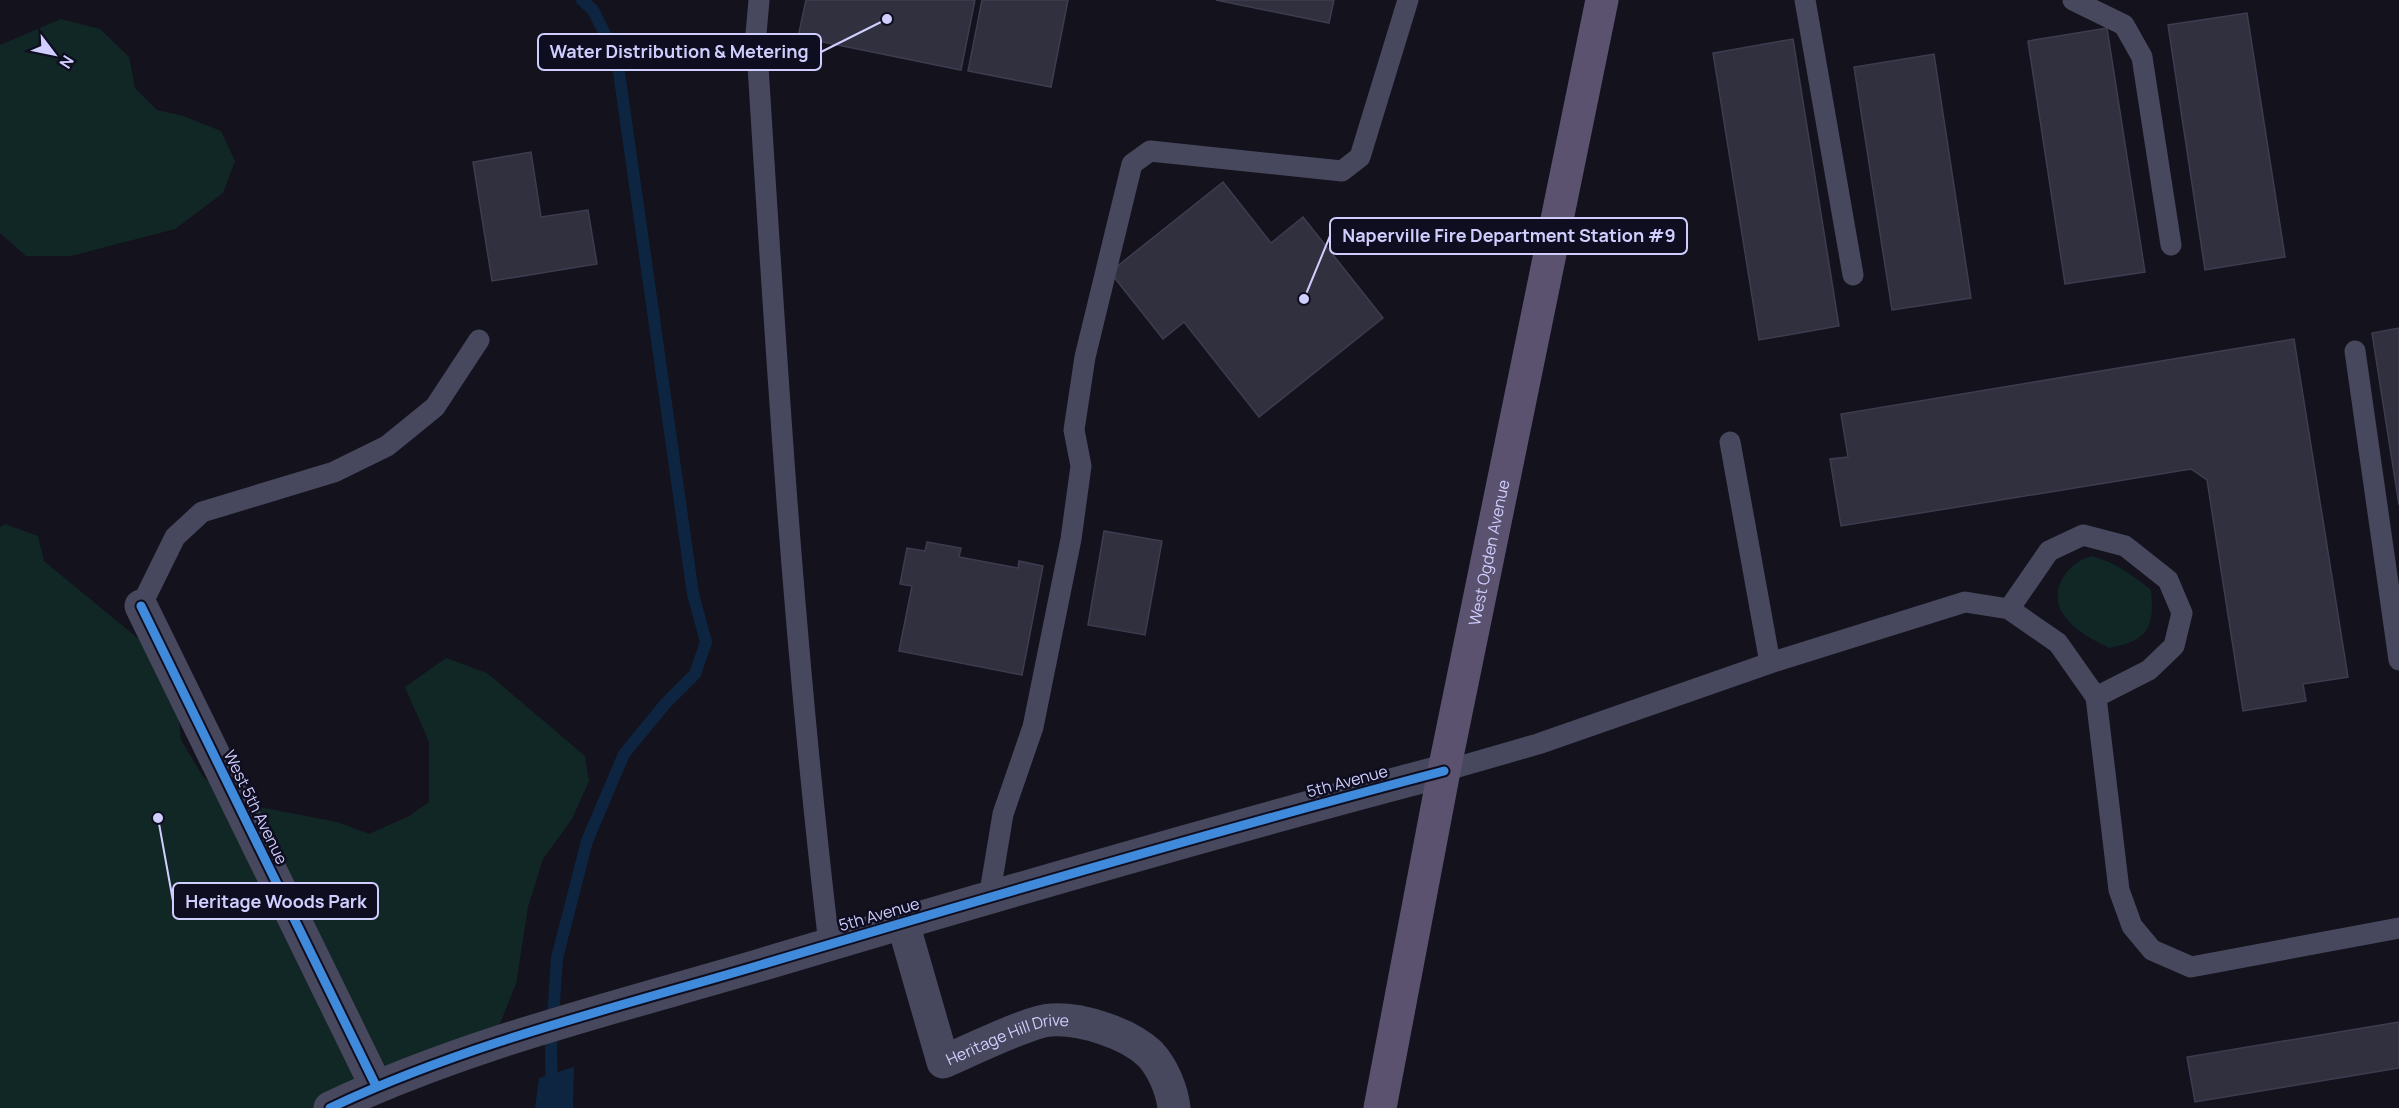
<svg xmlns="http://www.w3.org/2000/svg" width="2399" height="1108" font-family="Manrope,sans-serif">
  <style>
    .green { fill: #112726 }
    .water { fill: #0e2541 }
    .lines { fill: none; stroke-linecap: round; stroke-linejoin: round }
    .stream { stroke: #0e2541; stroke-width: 12 }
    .building { fill: #31303f; stroke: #3e3c50; stroke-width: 1.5 }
    .service { stroke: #47485d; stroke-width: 21 }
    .minor { stroke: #47485d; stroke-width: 33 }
    .primary { stroke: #5a526f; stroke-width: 33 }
    .cycleway-casing { stroke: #0f0e21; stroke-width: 13 }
    .cycleway { stroke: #408adc; stroke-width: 9 }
    .labels { text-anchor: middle; stroke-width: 5; stroke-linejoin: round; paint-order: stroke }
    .street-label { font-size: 16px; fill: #d0cefe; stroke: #0f0e21 }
    .leader { fill: none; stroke: #d0cefe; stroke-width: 2 }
    .callout-dot { fill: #d0cefe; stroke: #0f0e21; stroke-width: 2 }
    .callout { fill: #0f0e21; stroke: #d0cefe; stroke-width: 2 }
    .callout-label { font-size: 18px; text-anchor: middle; font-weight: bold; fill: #d0cefe }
  </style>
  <rect width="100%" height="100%" fill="#13121d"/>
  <g class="green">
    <polygon points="61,19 100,29 129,57 135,88 157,110 183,116 221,131 235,161 223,193 175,229 71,256 26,256 0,233 0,45"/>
    <polygon points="5,524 38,536 44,561 146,645 175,682 181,740 202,775 228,801 337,822 369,834 409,816 429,802 429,742 405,687 446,658 487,673 585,756 589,781 572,819 543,859 528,907 516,984 495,1036 325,1108 0,1108 0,527"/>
    <path d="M2091 556C2116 562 2132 575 2151 590 2155 629 2147 641 2109 648 2094 640 2076 632 2066 618 2046 593 2065 564 2091 556Z"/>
  </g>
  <polygon class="water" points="574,1067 573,1108 535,1108 539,1078"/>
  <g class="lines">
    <polyline class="stream" points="552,1108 551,1048 557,958 587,841 624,754 665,704 695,674 706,642 693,594 617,58 593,10 582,0"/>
  </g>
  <g class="building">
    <polygon points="806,0 975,0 961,70 798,37"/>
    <polygon points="982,0 1068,0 1051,87 968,71"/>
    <polygon points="1216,0 1334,0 1329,23"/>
    <polygon points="2247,13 2285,257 2205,270 2168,25"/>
    <polygon points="2107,28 2145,272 2065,284 2028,41"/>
    <polygon points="1793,39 1839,326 1759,340 1713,53"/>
    <polygon points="1934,54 1971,298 1892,310 1854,67"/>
    <polygon points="531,152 541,217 588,210 597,264 492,281 473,162"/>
    <polygon points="1223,182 1271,243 1303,217 1383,318 1259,417 1184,322 1163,339 1110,272"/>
    <polygon points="2399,328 2399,505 2372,333"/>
    <polygon points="2294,339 2348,677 2303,684 2306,701 2243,711 2207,480 2191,469 1841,526 1830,459 1848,457 1841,414"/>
    <polygon points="1104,531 1162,541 1145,635 1088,625"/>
    <polygon points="927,542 961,548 959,557 1018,568 1019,561 1043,566 1022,675 899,651 912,586 900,584 907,548 925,551"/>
    <polygon points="2399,1022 2399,1068 2195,1102 2187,1057"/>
  </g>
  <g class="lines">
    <g class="service">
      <path d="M759 0 756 34C775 338 793 642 829 944"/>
      <polyline points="1805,0 1853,275"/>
      <polyline points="2073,0 2124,25 2142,57 2171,245"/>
      <polyline points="2355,351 2399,660"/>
      <polyline points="1730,442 1770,663"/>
      <polyline points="141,606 175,537 202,512 334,472 387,446 435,407 479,340"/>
      <polyline points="2009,609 2049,551 2083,535 2125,546 2168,580 2182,613 2174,646 2149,670 2096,697"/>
      <polyline points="1444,771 1538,744 1770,663 1965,602 2009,609 2058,643 2096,697 2119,890 2132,926 2152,950 2191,967 2399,928"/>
      <polyline points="989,898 1003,814 1033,727 1071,539 1081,466 1074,430 1085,357 1132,164 1150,151 1342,171 1360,157 1408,0"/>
    </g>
    <g class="minor">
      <polyline points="141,606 376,1086"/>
      <path id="s1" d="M903 923 943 1062C967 1052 1029 1021 1051 1020 1081 1018 1128 1033 1150 1054 1163 1068 1172 1090 1174 1108"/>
      <path d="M330 1108C465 1044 614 1008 757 966 985 898 1214 831 1444 771"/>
    </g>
    <path class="primary" id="s2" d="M1380 1108 1444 771 1602 0"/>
    <defs>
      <g id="cycleway">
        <polyline points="141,606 376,1086"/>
        <path d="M330 1108C465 1044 614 1008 757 966 985 898 1214 831 1444 771"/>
      </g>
    </defs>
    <use href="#cycleway" class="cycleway-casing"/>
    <use href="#cycleway" class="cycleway"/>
  </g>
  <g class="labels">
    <g class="street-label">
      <text dy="6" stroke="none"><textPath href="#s2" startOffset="566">West Ogden Avenue</textPath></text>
      <text transform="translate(1347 781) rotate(-15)" y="6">5th Avenue</text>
      <text transform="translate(256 807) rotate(64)" y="6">West 5th Avenue</text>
      <text transform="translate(879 914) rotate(-16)" y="6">5th Avenue</text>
      <text dy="6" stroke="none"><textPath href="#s1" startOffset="214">Heritage Hill Drive</textPath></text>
    </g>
  </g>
  <path class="leader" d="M887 19L821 52M1304 299L1330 236M158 818L173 901"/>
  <g class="callout-dot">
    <circle cx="887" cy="19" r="6"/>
    <circle cx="1304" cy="299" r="6"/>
    <circle cx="158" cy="818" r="6"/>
  </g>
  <g class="callout">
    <rect x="538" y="34" width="283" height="36" rx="6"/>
    <rect x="1330" y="218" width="357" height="36" rx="6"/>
    <rect x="173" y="883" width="205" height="36" rx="6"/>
  </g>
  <g class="callout-label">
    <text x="679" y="58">Water Distribution &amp; Metering</text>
    <text x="1509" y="242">Naperville Fire Department Station #9</text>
    <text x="276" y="908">Heritage Woods Park</text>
  </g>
  <g transform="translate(54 54) rotate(122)" stroke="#0f0e21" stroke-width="4.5" paint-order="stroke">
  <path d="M0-4.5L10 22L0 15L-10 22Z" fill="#d0cefe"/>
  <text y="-9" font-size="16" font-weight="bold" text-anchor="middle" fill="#d0cefe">N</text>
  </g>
</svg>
